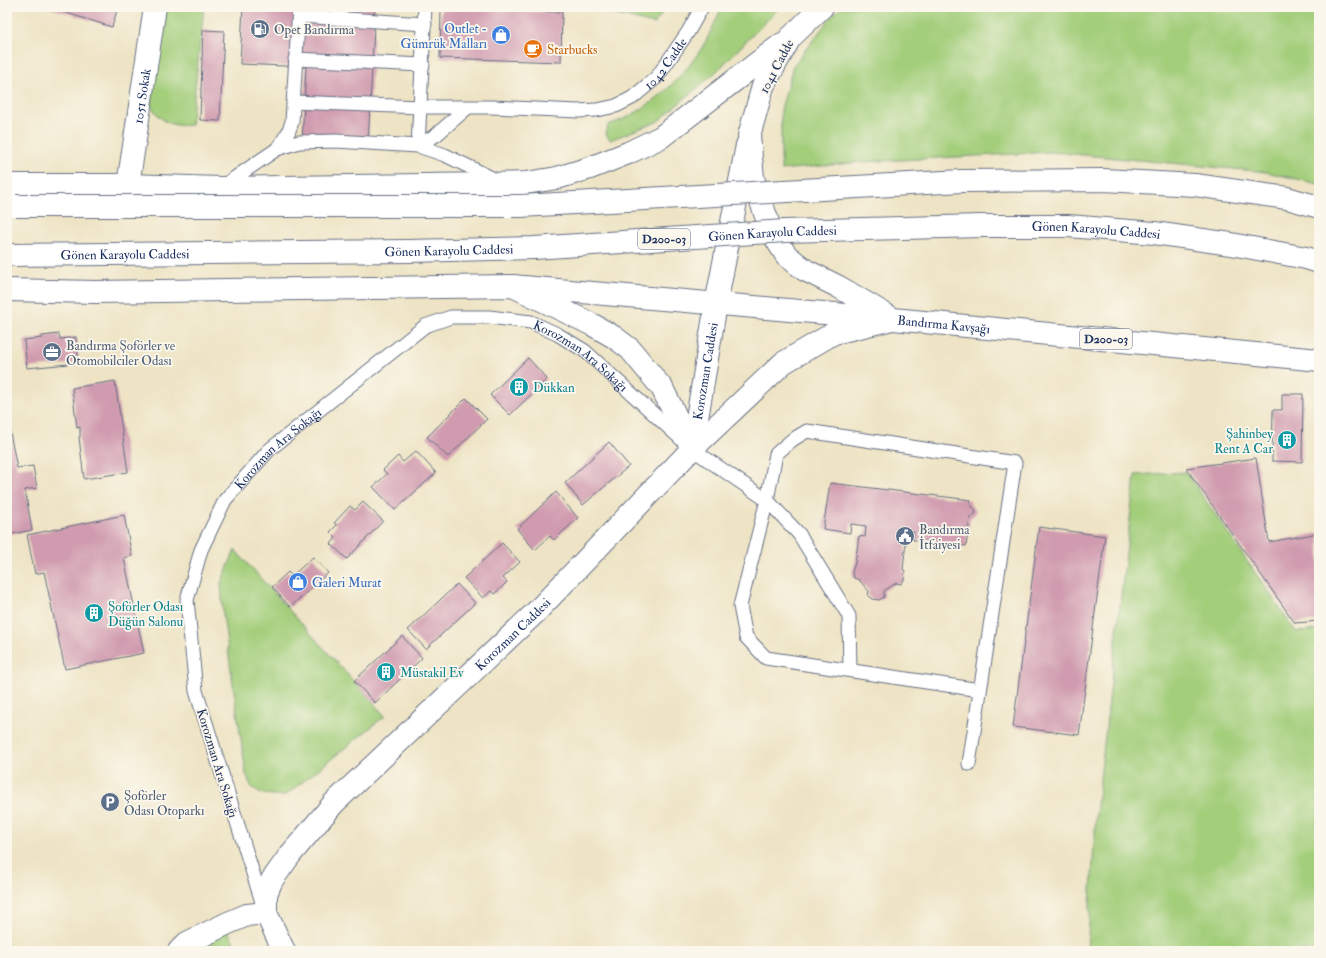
<svg xmlns="http://www.w3.org/2000/svg" width="1326" height="958" font-family="'IM FELL Double Pica',serif">
  <style>
    .green { fill: #a3ce7a; stroke: #5f7e6c }
    .building { fill: #d09baf }
    .lines { fill: none; stroke-linecap: round; stroke-linejoin: round }
    .lane-casing { stroke: #656e82; stroke-width: 15 }
    .street-casing { stroke: #656e82; stroke-width: 24 }
    .secondary-casing { stroke: #656e82; stroke-width: 24 }
    .primary-casing { stroke: #656e82; stroke-width: 24 }
    .highway-casing { stroke: #656e82; stroke-width: 24 }
    .lane { stroke: #fff; stroke-width: 13 }
    .street { stroke: #fff; stroke-width: 22 }
    .secondary { stroke: #fff; stroke-width: 22 }
    .primary { stroke: #fff; stroke-width: 22 }
    .highway { stroke: #fff; stroke-width: 22 }
    .highway-bridge-casing { stroke: #656e82; stroke-width: 24; stroke-linecap: butt }
    .highway-bridge { stroke: #fff; stroke-width: 22 }
    .labels { text-anchor: middle; stroke-width: 3.5; stroke-linejoin: round; paint-order: stroke }
    .shield { fill: #fbf7ec; stroke: #5e6b89; stroke-width: 1 }
    .shield-label { font-size: 12px; font-weight: bold; fill: #1b2f5e }
    .shop-label { font-size: 13px; fill: #366cbe; stroke: #fbf7ec; text-anchor: end }
    .service-label { font-size: 13px; fill: #4e5e75; stroke: #fbf7ec; text-anchor: start }
    .food-label { font-size: 13px; fill: #c56008; stroke: #fbf7ec; text-anchor: start }
    .street-label { font-size: 13px; fill: #1b2f5e; stroke: #fbf7ec }
    .culture-label { font-size: 13px; fill: #0d838f; stroke: #fbf7ec; text-anchor: start }
  </style>
  <rect width="100%" height="100%" fill="#fbf7ec"/>
  <filter id="ink" filterUnits="userSpaceOnUse"><feTurbulence type="fractalNoise" baseFrequency=".025" numOctaves="2"/><feDisplacementMap in="SourceGraphic" scale="8" xChannelSelector="R" yChannelSelector="G"/><feConvolveMatrix kernelMatrix="1 2 1 2 8 2 1 2 1" color-interpolation-filters="sRGB"/></filter>
  <filter id="wash" filterUnits="userSpaceOnUse"><feTurbulence type="fractalNoise" baseFrequency=".012" numOctaves="4" result="noise"/><feDisplacementMap in="SourceGraphic" scale="16" xChannelSelector="R" yChannelSelector="G"/><feGaussianBlur stdDeviation="0.9" result="paint"/><feColorMatrix in="noise" values="0 0 0 0 0 0 0 0 0 0 0 0 0 0 0 0 0 1.4 0 .05"/><feComposite in="paint" operator="in"/></filter>
  <g filter="url(#wash)">
    <rect width="100%" height="100%" fill="#eee4c5"/>
    <g class="green">
      <path d="M159 7H204L191 125C172 127 161 122 151 106Z"/>
      <polygon points="583,7 667,7 654,24"/>
      <path d="M722 7H780L716 72 657 122 610 140 606 134 608 125C647 113 682 79 703 46 710 34 716 20 722 7Z"/>
      <polygon points="841,7 1319,7 1319,184 1266,172 1052,152 862,162 781,170 781,109 793,66 830,18"/>
      <polygon points="1186,472 1296,632 1319,630 1319,951 1087,951 1096,814 1135,475"/>
      <polygon points="235,550 385,716 285,796 263,794 252,788 246,774 223,615 221,583"/>
      <polygon points="225,926 239,951 200,951"/>
    </g>
    <g id="blocks">
      <g class="building">
        <polygon points="47,7 118,7 112,27"/>
        <polygon points="243,7 306,10 306,7 375,7 368,145 302,142 306,67 240,64"/>
        <polygon points="441,9 562,12 561,62 440,58"/>
        <polygon points="203,30 224,31 220,121 200,120"/>
        <polygon points="59,334 60,339 76,337 79,363 27,368 24,340 42,338 42,336"/>
        <polygon points="528,358 547,379 510,415 490,395"/>
        <polygon points="115,381 128,472 84,479 79,437 80,437 80,427 77,428 72,388"/>
        <polygon points="1282,394 1303,394 1302,462 1272,461 1273,410 1282,410"/>
        <polygon points="466,398 487,419 448,457 427,437"/>
        <polygon points="7,417 17,468 33,466 37,488 25,490 32,530 7,535"/>
        <polygon points="609,442 629,466 583,505 565,483"/>
        <polygon points="416,451 436,473 395,510 373,487 387,474 383,470 398,456 403,462"/>
        <polygon points="1256,458 1269,542 1319,533 1319,621 1295,623 1186,468"/>
        <polygon points="830,483 971,500 970,504 976,511 975,514 970,518 966,546 913,540 914,532 905,531 903,542 906,542 903,569 905,571 904,580 901,584 896,583 884,591 884,597 879,600 872,599 868,596 869,591 859,580 854,578 852,572 855,563 859,536 865,537 866,526 851,524 850,533 823,529"/>
        <polygon points="556,492 578,518 554,540 550,536 535,550 517,529"/>
        <polygon points="363,502 383,521 347,559 331,544 336,538 330,532 337,525 334,523 350,506 355,510"/>
        <polygon points="124,515 132,556 124,558 144,653 65,669 44,572 35,574 27,535"/>
        <polygon points="1039,527 1105,536 1079,735 1013,727"/>
        <polygon points="502,543 520,562 503,578 507,582 502,587 494,594 491,591 483,598 464,578"/>
        <polygon points="313,557 328,573 290,607 272,587 288,572 292,576"/>
        <polygon points="457,584 475,603 426,649 408,630"/>
        <polygon points="402,636 422,658 375,703 354,681"/>
      </g>
    </g>
  </g>
  <g filter="url(#ink)">
    <use href="#blocks" fill-opacity="0" stroke="#656e82" stroke-width="1"/>
    <g class="lines">
      <defs>
        <g id="lane">
          <polyline points="425,7 418,146 445,155 498,181"/>
          <polyline points="299,16 425,24"/>
          <polyline points="295,59 423,65"/>
          <path id="s1" d="M293 102 420 107H492L578 111 597 110 616 106 632 98 657 77 688 32 702 7"/>
          <polyline points="277,149 288,133 292,122 299,7"/>
          <polyline points="223,186 277,149 299,142 336,141 418,146 436,135 467,108"/>
          <polyline points="969,764 1015,463 807,431 792,440 776,454 767,500 740,606 746,637 766,658 980,690"/>
          <path id="s2" d="M262 902 196 691 187 600 201 550 225 500 269 450 425 326 451 317H489L531 322 557 334 585 351 692 449 767 500 799 534 849 616 850 670"/>
        </g>
        <g id="street">
          <path id="s3" d="M128 185 155 7"/>
          <polyline points="179,951 187,943 228,923 247,915 266,913"/>
        </g>
        <g id="secondary">
          <polyline points="513,286 593,325 614,337 630,349 662,388 692,449"/>
          <path id="s4" d="M692 449 716 304 747 145"/>
          <path id="s5" d="M284 951 266 913V894L272 880 290 855 334 803 536 612 692 449 783 363 834 333 888 320"/>
        </g>
        <g id="primary">
          <path id="s6" d="M822 7 790 38 763 86 749 136 753 178 771 231 786 255 805 270 839 287 893 319 1319 360"/>
          <polyline points="7,185 128,185 220,188 492,184 526,183 557,178 590,168 628,153 661,137 782,44"/>
        </g>
        <polyline id="highway" points="7,290 95,292 512,286 893,319"/>
      </defs>
      <use href="#lane" class="lane-casing"/>
      <use href="#street" class="street-casing"/>
      <use href="#secondary" class="secondary-casing"/>
      <use href="#primary" class="primary-casing"/>
      <use href="#highway" class="highway-casing"/>
      <use href="#lane" class="lane"/>
      <use href="#street" class="street"/>
      <use href="#secondary" class="secondary"/>
      <use href="#primary" class="primary"/>
      <use href="#highway" class="highway"/>
      <defs>
        <g id="highway-bridge">
          <polyline points="16,206 521,206 962,181 1104,180 1195,185 1287,198 1319,207"/>
          <path id="s7" d="M7 255 408 251 534 248 785 231 982 226H1068L1154 233 1231 244 1306 258 1319 262"/>
        </g>
      </defs>
      <use href="#highway-bridge" class="highway-bridge-casing"/>
      <use href="#highway-bridge" class="highway-bridge"/>
    </g>
  </g>
  <defs>
    <symbol id="fuel-disc" viewBox="-11 -11 22 22"><circle r="9.5" fill="#5c6f8a" stroke="#fbf7ec"/><path d="M-5.5-6h7V0h2V4h1.3V-2.5L3-4.5l.8-.8L6-3V5H2.5V1h-1V6h-7ZM-4.2-4.7v3.2H.2V-4.7Z" fill="#fff"/></symbol>
    <symbol id="shop-disc" viewBox="-11 -11 22 22"><circle r="9.5" fill="#3f7fe0" stroke="#fbf7ec"/><path d="M-5-2.5h2.3a2.7 3.5 0 0 1 5.4 0H5L5.5 6h-11ZM-1.5-2.5h3a1.5 2.3 0 0 0-3 0Z" fill="#fff"/></symbol>
    <symbol id="cafe-disc" viewBox="-11 -11 22 22"><circle r="9.5" fill="#e8710a" stroke="#fbf7ec"/><path d="M-5.5-4.5H6V0H3Q3 3.5 0 3.5H-2.5Q-5.5 3.5-5.5 0ZM3-3.2v2h1.7v-2ZM-6 4.5H4V6H-6Z" fill="#fff"/></symbol>
    <symbol id="office-disc" viewBox="-11 -11 22 22"><circle r="9.5" fill="#5c6f8a" stroke="#fbf7ec"/><path d="M-6-3h4V-5.5h4V-3h4V5H-6ZM-1-4.5V-3h2v-1.5ZM-6 0V1H6V0Z" fill="#fff"/></symbol>
    <symbol id="building-disc" viewBox="-11 -11 22 22"><circle r="9.5" fill="#0f9aa8" stroke="#fbf7ec"/><path d="M-4-6H4V6H1V3H-1V6H-4ZM-2.5-4.3h1.7v1.8h-1.7ZM.8-4.3h1.7v1.8H.8ZM-2.5-1h1.7V.8h-1.7ZM.8-1h1.7V.8H.8Z" fill="#fff"/></symbol>
    <symbol id="civic-disc" viewBox="-11 -11 22 22"><circle r="9.5" fill="#5c6f8a" stroke="#fbf7ec"/><path d="M-.6-6.5H3V-4.5H.6V-3L4-1V1h2V6H-6V1h2V-1L-.6-3ZM-1.2 2.5V6h2.4V2.5Z" fill="#fff"/></symbol>
    <symbol id="parking-disc" viewBox="-11 -11 22 22"><circle r="9.5" fill="#5c6f8a" stroke="#fbf7ec"/><path d="M-3.5-5.5H1a3.5 3.5 0 0 1 0 7H-1V5.5H-3.5ZM-1-3.4V-.6H.8a1.4 1.4 0 0 0 0-2.8Z" fill="#fff"/></symbol>
  </defs>
  <g fill-rule="evenodd">
    <use href="#fuel-disc" x="249" y="18" width="22" height="22"/>
    <use href="#shop-disc" x="490" y="24" width="22" height="22"/>
    <use href="#cafe-disc" x="522" y="38" width="22" height="22"/>
    <use href="#office-disc" x="41" y="341" width="22" height="22"/>
    <use href="#building-disc" x="508" y="376" width="22" height="22"/>
    <use href="#building-disc" x="1276" y="429" width="22" height="22"/>
    <use href="#civic-disc" x="894" y="525" width="22" height="22"/>
    <use href="#shop-disc" x="287" y="571" width="22" height="22"/>
    <use href="#building-disc" x="83" y="602" width="22" height="22"/>
    <use href="#building-disc" x="375" y="661" width="22" height="22"/>
    <use href="#parking-disc" x="99" y="791" width="22" height="22"/>
  </g>
  <g class="labels">
    <g class="shield">
      <rect x="638" y="229" width="52" height="20" rx="3"/>
      <rect x="1080" y="329" width="52" height="20" rx="3"/>
    </g>
    <g class="shield-label">
      <text x="664" y="243">D200-03</text>
      <text x="1106" y="343">D200-03</text>
    </g>
    <g class="shop-label">
      <text x="487" y="33">Outlet -<tspan x="487" dy="15">Gümrük Malları</tspan></text>
      <text x="312" y="587" text-anchor="start">Galeri Murat</text>
    </g>
    <g class="service-label">
      <text x="274" y="34">Opet Bandırma</text>
      <text x="66" y="350">Bandırma Şoförler ve<tspan x="66" dy="15">Otomobilciler Odası</tspan></text>
      <text x="919" y="534">Bandırma<tspan x="919" dy="15">İtfaiyesi</tspan></text>
      <text x="124" y="800">Şoförler<tspan x="124" dy="15">Odası Otoparkı</tspan></text>
    </g>
    <g class="food-label">
      <text x="547" y="54">Starbucks</text>
    </g>
    <g class="street-label">
      <text dy="5" stroke="none"><textPath href="#s1" startOffset="390">1042 Cadde</textPath></text>
      <text transform="translate(776 66) rotate(-62)" y="5">1041 Cadde</text>
      <text dy="5" stroke="none"><textPath href="#s3" startOffset="90">1051 Sokak</textPath></text>
      <text dy="5" stroke="none"><textPath href="#s7" startOffset="1090">Gönen Karayolu Caddesi</textPath></text>
      <text dy="5" stroke="none"><textPath href="#s7" startOffset="766">Gönen Karayolu Caddesi</textPath></text>
      <text dy="5" stroke="none"><textPath href="#s7" startOffset="442">Gönen Karayolu Caddesi</textPath></text>
      <text dy="5" stroke="none"><textPath href="#s7" startOffset="118">Gönen Karayolu Caddesi</textPath></text>
      <text dy="5" stroke="none"><textPath href="#s6" startOffset="454">Bandırma Kavşağı</textPath></text>
      <text dy="5" stroke="none"><textPath href="#s2" startOffset="854">Korozman Ara Sokağı</textPath></text>
      <text dy="5" stroke="none"><textPath href="#s4" startOffset="79">Korozman Caddesi</textPath></text>
      <text dy="5" stroke="none"><textPath href="#s2" startOffset="494">Korozman Ara Sokağı</textPath></text>
      <text dy="5" stroke="none"><textPath href="#s5" startOffset="421">Korozman Caddesi</textPath></text>
      <text transform="translate(218 763) rotate(73)" y="5">Korozman Ara Sokağı</text>
    </g>
    <g class="culture-label">
      <text x="533" y="392">Dükkan</text>
      <text x="1273" y="438" text-anchor="end">Şahinbey<tspan x="1273" dy="15">Rent A Car</tspan></text>
      <text x="108" y="611">Şoförler Odası<tspan x="108" dy="15">Düğün Salonu</tspan></text>
      <text x="400" y="677">Müstakil Ev</text>
    </g>
  </g>
  <rect width="1326" height="958" fill="none" stroke="#fbf7ec" stroke-width="24"/>
</svg>
